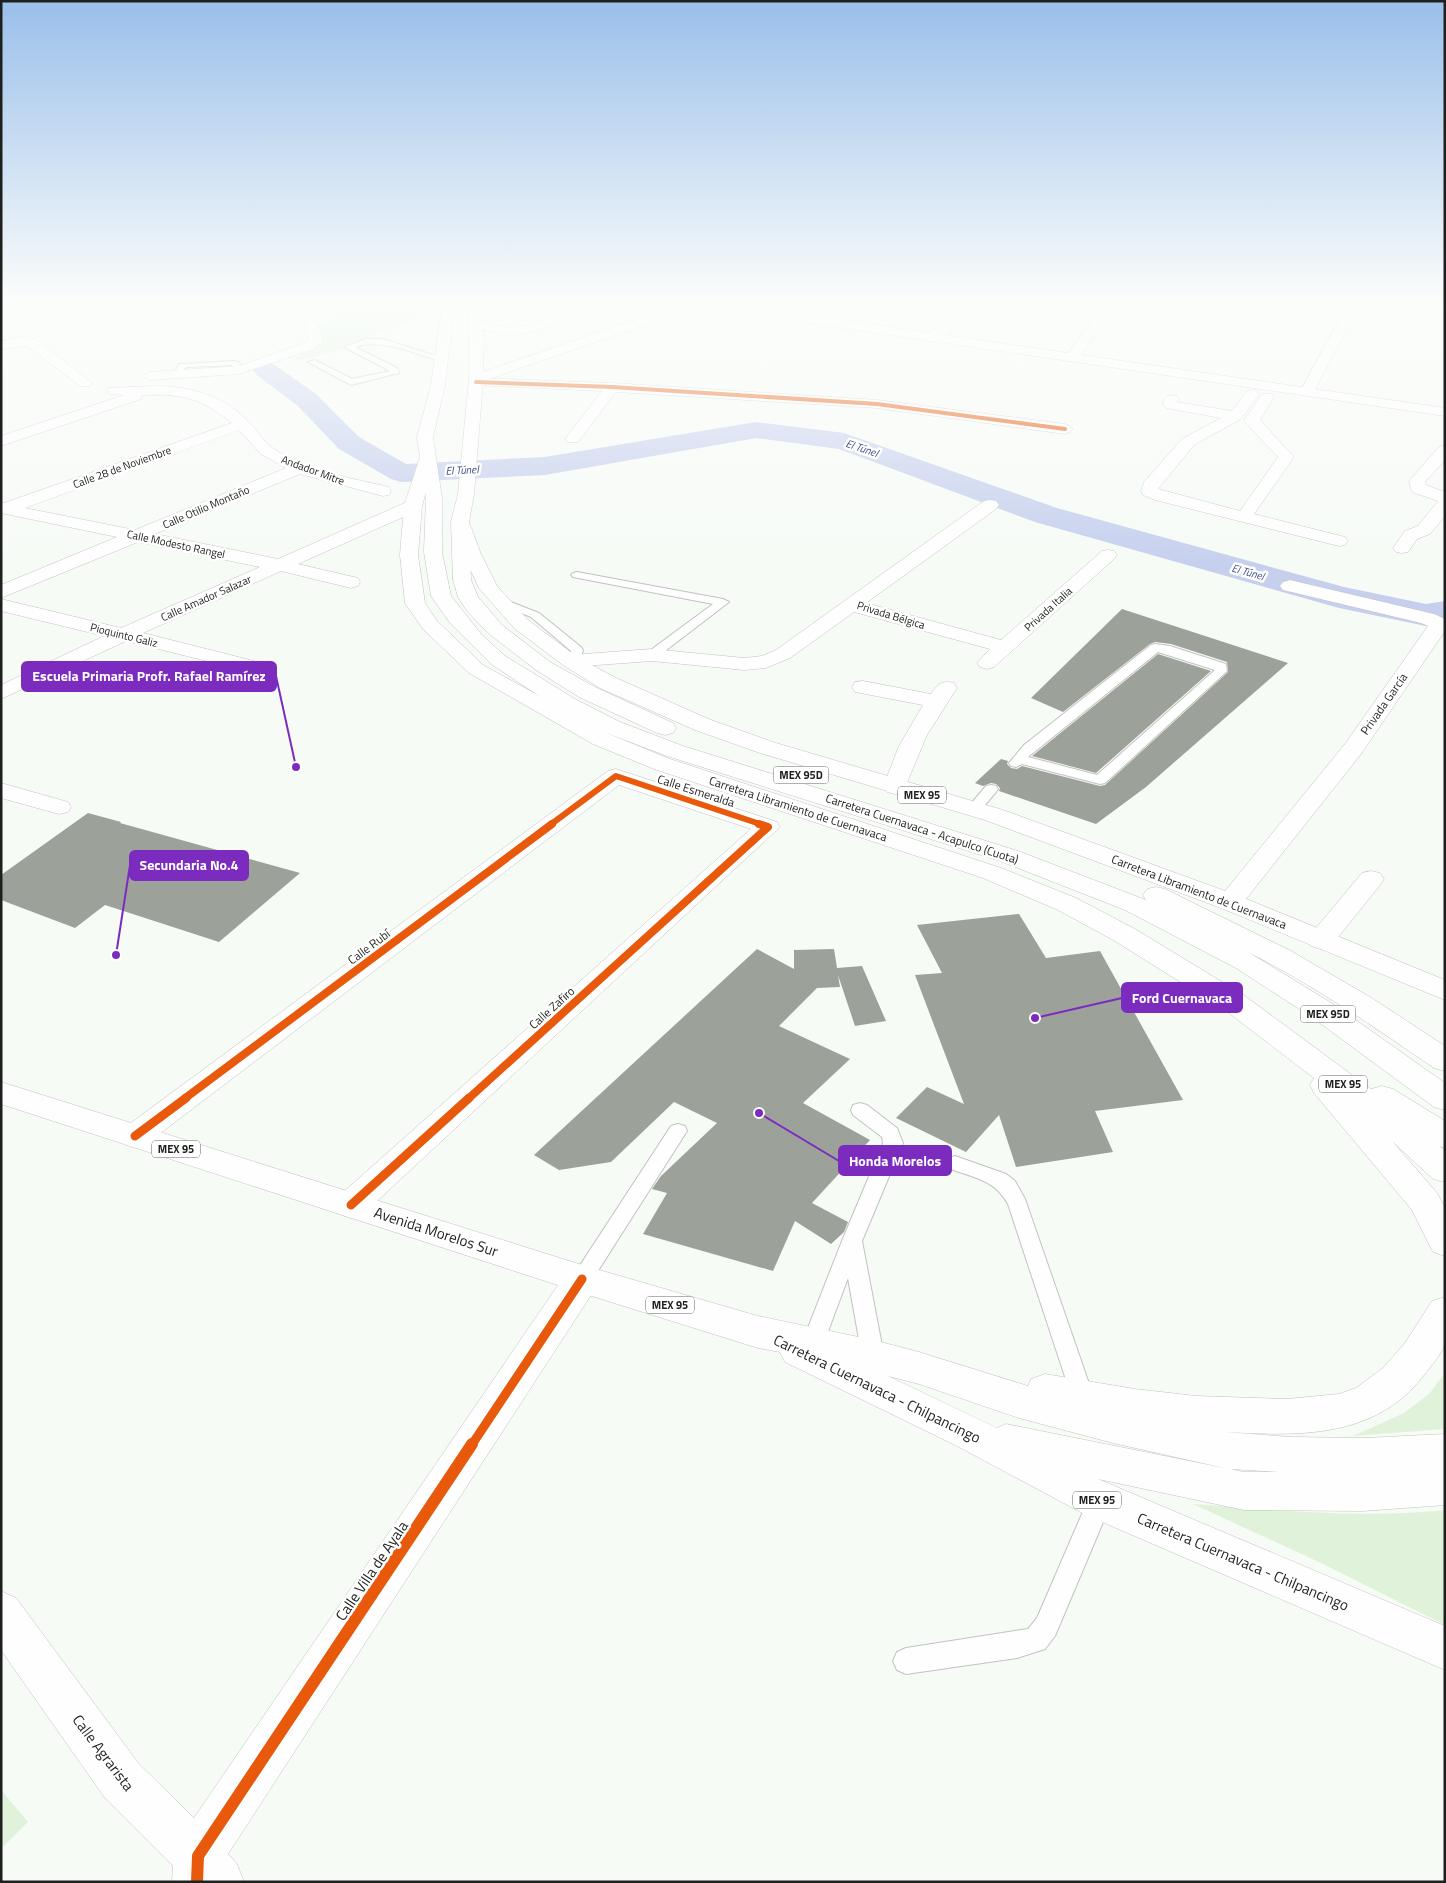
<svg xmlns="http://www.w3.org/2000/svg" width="1446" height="1883" font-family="'Titillium Web',sans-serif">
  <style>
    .green { fill: #e0f3da }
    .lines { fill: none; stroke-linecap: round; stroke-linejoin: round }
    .river { fill: #c6d0ee; fill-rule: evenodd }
    .building { fill: #9ca299 }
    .lane-casing { stroke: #c0c3bf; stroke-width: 2 }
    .street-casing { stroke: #c0c3bf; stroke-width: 1 }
    .secondary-casing { stroke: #c0c3bf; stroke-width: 1 }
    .primary-casing { stroke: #c0c3bf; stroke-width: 1 }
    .highway-casing { stroke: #c0c3bf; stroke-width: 1 }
    .lane { fill: #fefefe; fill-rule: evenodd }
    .street { fill: #fefefe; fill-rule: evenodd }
    .secondary { fill: #fefefe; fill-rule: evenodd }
    .primary { fill: #fefefe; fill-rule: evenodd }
    .highway { fill: #fefefe; fill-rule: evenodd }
    .cycleway-far4-casing { stroke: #fff; stroke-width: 5 }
    .cycleway-far3-casing { stroke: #fff; stroke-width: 9 }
    .cycleway-far2-casing { stroke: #fff; stroke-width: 11 }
    .cycleway-far1-casing { stroke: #fff; stroke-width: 12 }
    .cycleway-casing { stroke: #fff; stroke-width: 15 }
    .cycleway-far4 { stroke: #e8590c; stroke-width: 4 }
    .cycleway-far3 { stroke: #e8590c; stroke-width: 6 }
    .cycleway-far2 { stroke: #e8590c; stroke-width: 8 }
    .cycleway-far1 { stroke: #e8590c; stroke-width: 9 }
    .cycleway { stroke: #e8590c; stroke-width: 12 }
    .labels { text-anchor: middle; stroke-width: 5; stroke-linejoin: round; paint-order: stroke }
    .far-water-label { font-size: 11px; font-style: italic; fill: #414d87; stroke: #fff }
    .far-street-label { font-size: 11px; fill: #1d201c; stroke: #fff }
    .shield { fill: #fff; stroke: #616360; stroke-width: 1 }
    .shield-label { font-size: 11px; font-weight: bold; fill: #1d201c }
    .street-label { font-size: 12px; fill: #1d201c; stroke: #fff }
    .near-street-label { font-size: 15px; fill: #1d201c; stroke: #fff }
    .leader { fill: none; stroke: #7b2cbf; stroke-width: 2 }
    .callout-dot { fill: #7b2cbf; stroke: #fff; stroke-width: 2 }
    .callout { fill: #7b2cbf; stroke: #7b2cbf; stroke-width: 2 }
    .callout-label { font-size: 14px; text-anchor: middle; font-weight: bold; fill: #fff }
  </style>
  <rect width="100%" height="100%" fill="#f7fbf6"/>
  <g class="green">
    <polygon points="375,301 432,301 432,312 326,354 293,361 319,341 315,327"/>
    <polygon points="1445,1373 1445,1429 1353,1436 1404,1413 1429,1394"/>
    <path d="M1193 1504C1276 1510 1361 1519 1445 1510V1625L1321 1563Z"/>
    <polygon points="1,1790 28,1822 1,1849"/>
  </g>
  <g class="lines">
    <polygon class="river" points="266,362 275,365 316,394 359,437 406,464 545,457 756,422 844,433 1057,508 1344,587 1426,604 1445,601 1445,623 1426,626 1339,608 1035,522 839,449 756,438 545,475 401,482 391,479 339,449 298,406 257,375 253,370 257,365"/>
  </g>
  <g class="building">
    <polygon points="1122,609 1288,663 1146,787 1096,824 999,791 1000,788 996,784 991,783 983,786 975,783 1001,759 1008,761 1007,764 1011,768 1017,769 1022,766 1100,786 1105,785 1228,672 1227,662 1171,644 1155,642 1150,644 1063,712 1031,698"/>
    <polygon points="1158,654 1211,671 1096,773 1032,756"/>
    <polygon points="88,813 121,822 120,823 300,873 219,942 105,905 75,928 1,900 1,875"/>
    <polygon points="1019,914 1046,958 1100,951 1183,1100 1095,1111 1113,1152 1016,1167 999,1115 966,1152 896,1118 927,1087 964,1104 915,975 942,973 917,925"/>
    <polygon points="757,949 794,969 794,950 834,949 837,968 862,966 886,1021 855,1026 838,975 840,987 817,988 779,1026 850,1059 803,1103 870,1140 812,1203 848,1222 844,1232 831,1244 795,1221 773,1271 643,1234 667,1193 652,1189 661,1176 717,1123 674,1102 611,1162 559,1170 534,1155"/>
  </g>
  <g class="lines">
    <defs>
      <g id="lane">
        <path d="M366 339H384L445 359 441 361C413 354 384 338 355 347L397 368 399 373 351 385 308 362 315 360 352 379 390 371 344 347Z"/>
        <polygon points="233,361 239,362 243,370 242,372 236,372 232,365 188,367 185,368 181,376 174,374 179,364 182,364"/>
        <polygon points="577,572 723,599 729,602 656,658 648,658 646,655 648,652 713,604 573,577 571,575 573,573"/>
        <polygon points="503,599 539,613 581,647 583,650 580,659 568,664 564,663 562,660 570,654 571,651 531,617 499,604 497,602 499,600"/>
        <path d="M1155 644 1170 646 1226 664 1227 671 1105 783 1100 784 1022 764 1016 767 1011 766 1009 763 1024 745 1151 645ZM1158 652 1215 670 1097 775 1028 757Z"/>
        <polygon points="991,785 996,786 998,789 996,792 979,812 969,812 967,809 969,806 986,786"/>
        <polygon points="860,1103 867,1105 897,1128 903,1143 862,1241 884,1356 881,1363 873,1365 865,1363 862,1356 848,1278 821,1350 813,1352 805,1350 802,1343 842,1241 883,1143 882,1137 853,1115 851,1110 853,1105"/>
        <polygon points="678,1124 685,1126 687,1131 589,1285 582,1288 575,1285 571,1279 575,1273 671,1126"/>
        <path d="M955 1156 1006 1174 1015 1181 1025 1199 1094 1398 1091 1405 1083 1408 1075 1405 1072 1398 1008 1204C994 1179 974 1178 948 1168L945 1163 948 1158Z"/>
        <polygon points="1100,1490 1109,1493 1112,1501 1055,1636 1045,1649 1017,1658 906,1674 897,1670 893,1661 897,1652 906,1648 1028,1629 1037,1618 1091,1493"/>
      </g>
      <g id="street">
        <polygon points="287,301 306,301 304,304 242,324 234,324 232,321 234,318"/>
        <polygon points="350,301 368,301 322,321 318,326 323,341 314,349 239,374 150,380 143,376 150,372 239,366 304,343 309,340 305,325 314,315"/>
        <polygon points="732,301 747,301 733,312 725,312 723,309"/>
        <polygon points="967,301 980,301 939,341 929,341 927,338 929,335"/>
        <polygon points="1107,301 1119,301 1077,361 1067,361 1065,358"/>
        <polygon points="1349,301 1361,301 1314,392 1312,395 1302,395 1300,392"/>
        <polygon points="22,337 36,339 92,383 90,386 80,386 27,346 1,349 1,341"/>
        <polygon points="476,378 612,383 877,400 1065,424 1070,426 1073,429 1070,432 1065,434 877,408 616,392 578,442 568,442 565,439 602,391 471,385 469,382 471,379"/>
        <path d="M155 386C189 386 223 395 248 421 258 432 265 444 277 451 311 472 351 478 389 487L391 491 389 495 383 496 300 474 155 534 278 559 407 502 413 501 419 502 422 506 419 510 298 564 358 578 360 582 358 586 351 588 281 571 143 633 254 661 257 665 254 669 247 671 126 641 1 699V685L104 636 1 611V599L121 628 260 567 138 542 1 598V585L117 537 1 513V503H4L232 423C200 397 182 394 142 395L141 399 1 446V436L124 395 109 394 107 391 109 388ZM239 430 261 454 286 468 135 530 25 508Z"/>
        <polygon points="1252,390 1257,391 1259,394 1241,419 1194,445 1158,489 1240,511 1278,457 1244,421 1262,394 1272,394 1274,397 1260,420 1294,457 1254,514 1345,537 1348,541 1345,545 1339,546 1155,500 1143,495 1141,491 1144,482 1182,439 1221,418 1166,408 1162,403 1167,396 1177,396 1179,399 1177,402 1232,411 1247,391"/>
        <polygon points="1445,445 1445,460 1425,482 1426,485 1445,492 1445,516 1430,534 1417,539 1408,552 1402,553 1396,552 1393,548 1405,531 1418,526 1438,501 1412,492 1409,481 1439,447"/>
        <polygon points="990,500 996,501 999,505 996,509 866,603 1001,640 1102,551 1108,550 1114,551 1117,555 1114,559 994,667 987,669 980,667 977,663 990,649 854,612 790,658 766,668 744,670 652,661 570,667 563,665 560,661 563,657 570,655 652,649 744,658 762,656 776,650 984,501"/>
        <polygon points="1290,580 1434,614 1445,619 1445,631 1361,754 1239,908 1230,910 1221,908 1217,902 1221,896 1345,744 1428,626 1421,623 1283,590 1280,586 1283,582"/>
        <path d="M863 681 931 694C938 684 941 680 954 683L957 688 927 735 903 792 895 794 887 792 883 787 899 746 923 705 855 692 852 687 855 682Z"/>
        <polygon points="616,769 777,822 780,827 363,1214 351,1218 339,1214 334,1205 339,1196 751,829 619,785 146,1144 135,1148 124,1144 119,1136 124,1128 608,771"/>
        <polygon points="1,783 68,802 71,807 68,812 59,814 1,798"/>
        <polygon points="1371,871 1380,873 1384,879 1380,885 1331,946 1321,949 1311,946 1307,940 1311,934 1362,873"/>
        <polygon points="582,1265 595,1269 600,1279 595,1289 228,1854 237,1864 244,1882 172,1882 173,1866 105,1798 1,1650 1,1591 16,1598 139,1764 194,1818 569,1269"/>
      </g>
      <polygon id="secondary" points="679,301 712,301 1445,408 1445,416 685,305"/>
      <g id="primary">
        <polygon points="427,455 433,457 435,460 422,506 418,555 425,603 437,621 483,665 609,734 670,759 1001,868 1076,898 1135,929 1245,996 1371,1089 1382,1086 1393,1089 1445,1121 1445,1148 1439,1146 1445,1151 1445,1182 1433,1179 1392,1141 1437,1193 1445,1208 1445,1256 1433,1252 1412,1210 1314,1093 1310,1085 1314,1078 1225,1010 1115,941 1058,910 983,878 654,769 593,744 469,673 423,629 405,603 400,555 404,506 419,460 421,457"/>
        <polygon points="460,517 466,518 469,522 481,554 497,586 528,620 577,657 616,678 711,720 776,743 1003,810 1239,896 1445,980 1445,1000 1221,908 985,820 760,753 695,730 600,688 563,665 514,628 479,588 463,554 451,522 454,518"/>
        <path d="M1 1082 582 1265 758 1316 873 1340 919 1352 1028 1386 1031 1379 1045 1374 1135 1389 1196 1396 1287 1399 1339 1394 1356 1388 1383 1368 1405 1343 1432 1301 1445 1297C1445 1309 1446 1336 1444 1346 1440 1356 1431 1366 1424 1375 1375 1439 1299 1436 1225 1432L1290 1437 1365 1438 1445 1434V1505L1363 1511 1244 1510 1098 1479 1445 1626V1670L1086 1515 957 1446 785 1362 780 1352 758 1348 582 1293 1 1104ZM888 1376 919 1384 1019 1418 1113 1443 1229 1469 1280 1472H1244L1006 1424 997 1428Z"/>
      </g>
      <g id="highway">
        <path d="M443 301H455L445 385 433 437 442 498V552L451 596 481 634 505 656 575 699 620 722 683 746 1018 851 1146 900 1143 895 1147 889 1156 887 1165 889 1291 951 1370 997 1445 1046V1071L1434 1068C1374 1027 1314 985 1248 952L1333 1004 1445 1083V1110L1434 1107 1313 1018 1236 968 1125 910 1000 861 667 756 604 732 559 709 491 664 450 623 431 596 424 552 426 498 417 437 431 385Z"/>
        <path d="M471 301H483L481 320C515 335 536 323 567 310 578 305 584 301 596 301 588 310 577 314 566 319 537 332 512 340 481 329L484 337 483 372 689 301H701L702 303 700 306 483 381 474 494 469 522 471 580 478 597 502 625 550 662 595 687 673 723 676 728 673 733 665 735 657 733 579 697 536 670 488 633 467 611 458 597 453 580 451 522 458 494 469 379 470 337 468 329Z"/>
      </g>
    </defs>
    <use href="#lane" class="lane-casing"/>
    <use href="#street" class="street-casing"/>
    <use href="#secondary" class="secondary-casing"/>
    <use href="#primary" class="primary-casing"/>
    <use href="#highway" class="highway-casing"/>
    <use href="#lane" class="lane"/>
    <use href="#street" class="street"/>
    <use href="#secondary" class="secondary"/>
    <use href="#primary" class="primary"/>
    <use href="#highway" class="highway"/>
    <defs>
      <polyline id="cycleway-far4" points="476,382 612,387 877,404 1065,429"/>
      <polyline id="cycleway-far3" points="550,825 616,776 763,825"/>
      <g id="cycleway-far2">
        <polyline points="184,1099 552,824"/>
        <polyline points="468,1099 768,827 759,824"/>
      </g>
      <g id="cycleway-far1">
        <polyline points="135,1136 186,1098"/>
        <polyline points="351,1205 469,1098"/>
        <polyline points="471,1446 582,1279"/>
      </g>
      <polyline id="cycleway" points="197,1882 198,1856 472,1444"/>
    </defs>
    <use href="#cycleway-far4" class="cycleway-far4-casing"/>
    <use href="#cycleway-far3" class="cycleway-far3-casing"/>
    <use href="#cycleway-far2" class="cycleway-far2-casing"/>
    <use href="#cycleway-far1" class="cycleway-far1-casing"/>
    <use href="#cycleway" class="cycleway-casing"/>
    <use href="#cycleway-far4" class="cycleway-far4"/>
    <use href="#cycleway-far3" class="cycleway-far3"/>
    <use href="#cycleway-far2" class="cycleway-far2"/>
    <use href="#cycleway-far1" class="cycleway-far1"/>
    <use href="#cycleway" class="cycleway"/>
  </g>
  <linearGradient id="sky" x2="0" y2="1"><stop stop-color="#9abfea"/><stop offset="0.53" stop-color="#fbfdfb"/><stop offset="1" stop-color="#fbfdfb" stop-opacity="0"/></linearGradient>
  <rect width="1446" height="565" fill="url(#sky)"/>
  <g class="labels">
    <g class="far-water-label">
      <text transform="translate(862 448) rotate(19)" y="4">El Túnel</text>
      <text transform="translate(462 470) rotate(-3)" y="4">El Túnel</text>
      <text transform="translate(1248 572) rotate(16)" y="4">El Túnel</text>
    </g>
    <g class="far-street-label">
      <text transform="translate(122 467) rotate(-20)" y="4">Calle 28 de Noviembre</text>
      <text transform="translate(313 470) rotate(20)" y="4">Andador Mitre</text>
      <text transform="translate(206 507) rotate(-23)" y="4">Calle Otilio Montaño</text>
      <text transform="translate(176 544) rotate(12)" y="4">Calle Modesto Rangel</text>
      <text transform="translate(206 598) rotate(-24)" y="4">Calle Amador Salazar</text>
      <text transform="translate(1048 609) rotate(-42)" y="4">Privada Italia</text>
      <text transform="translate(891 615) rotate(17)" y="4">Privada Bélgica</text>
      <text transform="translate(124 635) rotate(14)" y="4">Pioquinto Galiz</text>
    </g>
    <g class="shield">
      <rect x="773.5" y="766.5" width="55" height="17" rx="4"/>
      <rect x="898" y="786.5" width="48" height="17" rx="4"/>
      <rect x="1300.5" y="1005.5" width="55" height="17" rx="4"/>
      <rect x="1319" y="1075.5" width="48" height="17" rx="4"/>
      <rect x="152" y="1140.5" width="48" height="17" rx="4"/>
      <rect x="646" y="1296.5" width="48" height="17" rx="4"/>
      <rect x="1073" y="1491.5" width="48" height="17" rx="4"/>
    </g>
    <g class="shield-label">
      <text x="801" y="779">MEX 95D</text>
      <text x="922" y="799">MEX 95</text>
      <text x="1328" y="1018">MEX 95D</text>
      <text x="1343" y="1088">MEX 95</text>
      <text x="176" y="1153">MEX 95</text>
      <text x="670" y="1309">MEX 95</text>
      <text x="1097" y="1504">MEX 95</text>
    </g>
    <g class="street-label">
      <text transform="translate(1384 704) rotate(-55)" y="4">Privada García</text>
      <text transform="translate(696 791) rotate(18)" y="4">Calle Esmeralda</text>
      <text transform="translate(798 809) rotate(18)" y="4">Carretera Libramiento de Cuernavaca</text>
      <text transform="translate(922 829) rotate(18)" y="4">Carretera Cuernavaca - Acapulco (Cuota)</text>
      <text transform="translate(1199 892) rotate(21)" y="4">Carretera Libramiento de Cuernavaca</text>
      <text transform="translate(369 947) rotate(-37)" y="4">Calle Rubí</text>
      <text transform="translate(552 1008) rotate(-42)" y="4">Calle Zafiro</text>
    </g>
    <g class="near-street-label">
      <text transform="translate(436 1232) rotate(18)" y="5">Avenida Morelos Sur</text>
      <text transform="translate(877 1389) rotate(26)" y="5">Carretera Cuernavaca - Chilpancingo</text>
      <text transform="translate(1243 1562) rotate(23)" y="5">Carretera Cuernavaca - Chilpancingo</text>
      <text transform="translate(372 1571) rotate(-56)" y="5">Calle Villa de Ayala</text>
      <text transform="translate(103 1753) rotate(53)" y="5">Calle Agrarista</text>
    </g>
  </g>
  <path class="leader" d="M296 767L276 676M116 955L130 865M1035 1018L1122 998M759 1113L839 1161"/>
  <g class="callout-dot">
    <circle cx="296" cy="767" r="5"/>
    <circle cx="116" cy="955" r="5"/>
    <circle cx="1035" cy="1018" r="5"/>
    <circle cx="759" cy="1113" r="5"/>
  </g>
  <g class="callout">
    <rect x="22" y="662" width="254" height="29" rx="5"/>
    <rect x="130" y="851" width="118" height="29" rx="5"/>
    <rect x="1122" y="983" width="120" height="29" rx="5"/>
    <rect x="839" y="1146" width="112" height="29" rx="5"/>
  </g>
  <g class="callout-label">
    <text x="149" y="681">Escuela Primaria Profr. Rafael Ramírez</text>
    <text x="189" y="870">Secundaria No.4</text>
    <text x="1182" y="1003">Ford Cuernavaca</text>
    <text x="895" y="1166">Honda Morelos</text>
  </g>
  <rect width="1446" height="1883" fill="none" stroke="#1d201c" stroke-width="5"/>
</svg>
